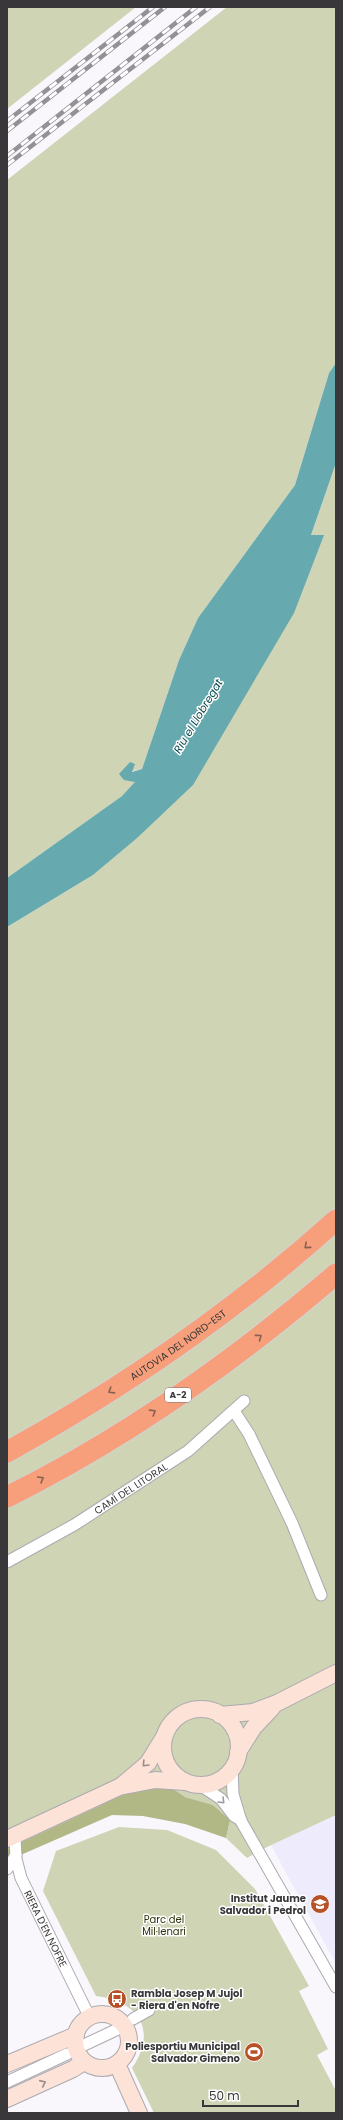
<svg xmlns="http://www.w3.org/2000/svg" width="343" height="2120" font-family="Poppins,sans-serif">
  <style>
    .education { fill: #eeebfd }
    .green { fill: #cfd4b5 }
    .forest { fill: #b1b785 }
    .water { fill: #66a9ae }
    .lines { fill: none; stroke-linecap: round; stroke-linejoin: round }
    .street-casing { stroke: #acaaaf; stroke-width: 13 }
    .secondary-casing { stroke: #acaaaf; stroke-width: 18 }
    .highway-casing { stroke: #d3d3d3; stroke-width: 23 }
    .street { stroke: #fff; stroke-width: 11 }
    .secondary { stroke: #fde2d7; stroke-width: 16 }
    .highway { stroke: #f79f7a; stroke-width: 21 }
    .rail-casing { stroke: #939195; stroke-width: 4.5 }
    .rail { stroke: #fff; stroke-width: 3; stroke-dasharray: 9; stroke-linecap: butt }
    .oneway { stroke: #856153 }
    .oneway2 { stroke: #9b8c88 }
    .oneway3 { stroke: #9c9b9c }
    .labels { text-anchor: middle; stroke-width: 3; stroke-linejoin: round; paint-order: stroke }
    .shield { fill: #fff; stroke: #747374; stroke-width: 1 }
    .shield-label { font-size: 9px; font-weight: bold; fill: #393739 }
    .street-label { font-size: 10px; fill: #393739; stroke: #fff }
    .poi-label { font-size: 10px; font-weight: bold; fill: #393739; stroke: #fff; text-anchor: end }
    .park-label { font-size: 10px; fill: #30330b; stroke: #fff }
    .water-label { font-size: 11px; font-style: italic; fill: #09494d; stroke: #fff }
  </style>
  <rect width="100%" height="100%" fill="#f9f6fc"/>
  <polygon class="education" points="336,1815 336,1964 271,1845"/>
  <g class="green">
    <polygon points="7,7 136,7 7,109"/>
    <polygon points="227,7 336,7 336,363 329,373 295,485 198,618 179,660 142,769 119,774 136,782 122,796 7,878 7,180"/>
    <polygon points="336,463 336,1815 267,1847 247,1858 226,1838 230,1820 213,1805 185,1797 166,1784 96,1807 7,1849 7,927 93,875 136,839 161,814 323,535 311,535"/>
    <path d="M119 1827 167 1830 216 1850 255 1889 309 1986 299 1991 328 2049 317 2055 336 2091V2113H154L132 2068C158 2031 139 2001 96 1996L43 1891 56 1851Z"/>
  </g>
  <polygon class="forest" points="166,1784 185,1797 213,1805 230,1820 226,1838 185,1824 143,1816 112,1815 7,1861 7,1849 140,1787"/>
  <polygon class="water" points="336,363 336,463 311,535 324,535 294,613 193,785 136,839 93,875 7,927 7,878 122,796 135,782 124,780 119,774 130,762 135,764 132,772 142,769 179,660 198,618 295,485 329,373"/>
  <g class="lines">
    <defs>
      <g id="street">
        <polyline points="234,1411 249,1434 292,1523 321,1595"/>
        <path id="s1" d="M7 1562 74 1525 188 1451 244 1401"/>
        <polyline points="232,1768 233,1794 241,1821 336,1987"/>
        <polyline points="200,1785 221,1799 234,1816 241,1820"/>
        <path id="s2" d="M15 1835 16 1859 21 1878 90 2018"/>
        <polyline points="7,1869 16,1855"/>
        <polyline points="133,2019 149,2010"/>
        <polyline points="84,2045 118,2029"/>
        <polyline points="7,2082 67,2054"/>
      </g>
      <g id="secondary">
        <circle cx="201" cy="1747" r="38"/>
        <polyline points="220,1715 253,1712 277,1703 336,1673"/>
        <polyline points="238,1752 254,1727 272,1708"/>
        <polyline points="122,1785 148,1763 164,1737"/>
        <polyline points="7,1839 119,1787 155,1780 185,1782"/>
        <circle cx="102" cy="2041" r="27"/>
        <polyline points="7,2064 76,2035"/>
        <polyline points="117,2064 139,2113"/>
        <polyline points="7,2099 73,2069 84,2062"/>
      </g>
      <g id="highway">
        <path id="s3" d="M7 1452C125 1387 236 1310 336 1220"/>
        <path d="M7 1497C125 1438 236 1360 336 1274"/>
      </g>
    </defs>
    <use href="#street" class="street-casing"/>
    <use href="#secondary" class="secondary-casing"/>
    <use href="#highway" class="highway-casing"/>
    <use href="#street" class="street"/>
    <use href="#secondary" class="secondary"/>
    <use href="#highway" class="highway"/>
    <defs>
      <g id="rail">
        <polyline points="7,121 153,7"/>
        <polyline points="7,131 165,7"/>
        <polyline points="7,156 196,7"/>
        <polyline points="7,165 210,7"/>
      </g>
    </defs>
    <use href="#rail" class="rail-casing"/>
    <use href="#rail" class="rail"/>
  </g>
  <defs><path id="oneway-chevron" d="M-2-3.5L2.5 0L-2 3.5" fill="none" stroke-width="1.6" stroke-linecap="round" stroke-linejoin="round"/></defs>
  <g class="oneway">
    <use href="#oneway-chevron" transform="translate(307 1246) rotate(139)"/>
    <use href="#oneway-chevron" transform="translate(259 1337) rotate(-37)"/>
    <use href="#oneway-chevron" transform="translate(111 1391) rotate(148)"/>
    <use href="#oneway-chevron" transform="translate(153 1412) rotate(-32)"/>
    <use href="#oneway-chevron" transform="translate(41 1479) rotate(-30)"/>
  </g>
  <g class="oneway2">
    <use href="#oneway-chevron" transform="translate(145 1764) rotate(134)"/>
    <use href="#oneway-chevron" transform="translate(43 2083) rotate(-24)"/>
  </g>
  <use class="oneway3" href="#oneway-chevron" transform="translate(222 1801) rotate(45)"/>
  <defs>
    <symbol id="school-disc" viewBox="-11 -11 22 22"><circle r="9.5" fill="#b75127" stroke="#fff"/><path d="M0-5L7-2L0 1L-7-2ZM-4 1L0 2.5L4 1V4Q0 6-4 4Z" fill="#fff"/></symbol>
    <symbol id="bus-disc" viewBox="-11 -11 22 22"><circle r="9.5" fill="#b75127" stroke="#fff"/><path d="M-5-6H5V4H4V6H2V4H-2V6H-4V4H-5ZM-3.5-4V0h7V-4ZM-3.5 1.2v1.5H-2V1.2ZM2 1.2v1.5H3.5V1.2Z" fill="#fff"/></symbol>
    <symbol id="stadium-disc" viewBox="-11 -11 22 22"><circle r="9.5" fill="#b75127" stroke="#fff"/><path d="M0-5a6.5 5 0 1 0 0 10a6.5 5 0 1 0 0-10ZM-3.5-1.8h7v3.6h-7Z" fill="#fff"/></symbol>
  </defs>
  <g fill-rule="evenodd">
    <use href="#school-disc" x="309" y="1893" width="22" height="22"/>
    <use href="#bus-disc" x="106" y="1988" width="22" height="22"/>
    <use href="#stadium-disc" x="243" y="2041" width="22" height="22"/>
  </g>
  <g class="labels">
    <rect class="shield" x="165" y="1388" width="26" height="14" rx="3"/>
    <g class="shield-label">
      <text x="178" y="1398">A-2</text>
    </g>
    <g class="street-label">
      <text dy="4" stroke="none"><textPath href="#s3" startOffset="202">AUTOVIA DEL NORD-EST</textPath></text>
      <text dy="4" stroke="none"><textPath href="#s1" startOffset="144">CAMÍ DEL LITORAL</textPath></text>
      <text dy="4" stroke="none"><textPath href="#s2" startOffset="100">RIERA D'EN NOFRE</textPath></text>
    </g>
    <g class="poi-label">
      <text x="306" y="1902">Institut Jaume<tspan x="306" dy="12">Salvador i Pedrol</tspan></text>
      <text x="131" y="1997" text-anchor="start">Rambla Josep M Jujol<tspan x="131" dy="12">- Riera d'en Nofre</tspan></text>
      <text x="240" y="2050">Poliesportiu Municipal<tspan x="240" dy="12">Salvador Gimeno</tspan></text>
    </g>
    <g class="park-label">
      <text x="164" y="1923">Parc del<tspan x="164" dy="12">Mil·lenari</tspan></text>
    </g>
    <g class="water-label">
      <text transform="translate(198 716) rotate(-59)" y="4">Riu el Llobregat</text>
    </g>
  </g>
  <rect width="343" height="2120" fill="none" stroke="#393739" stroke-width="16"/>
  <path d="M203 2100v6h95v-6" fill="none" stroke="#393739" stroke-width="2"/>
  <text x="209" y="2100" font-size="12" fill="#393739" stroke="#ffffff" stroke-width="3" paint-order="stroke">50 m</text>
</svg>
